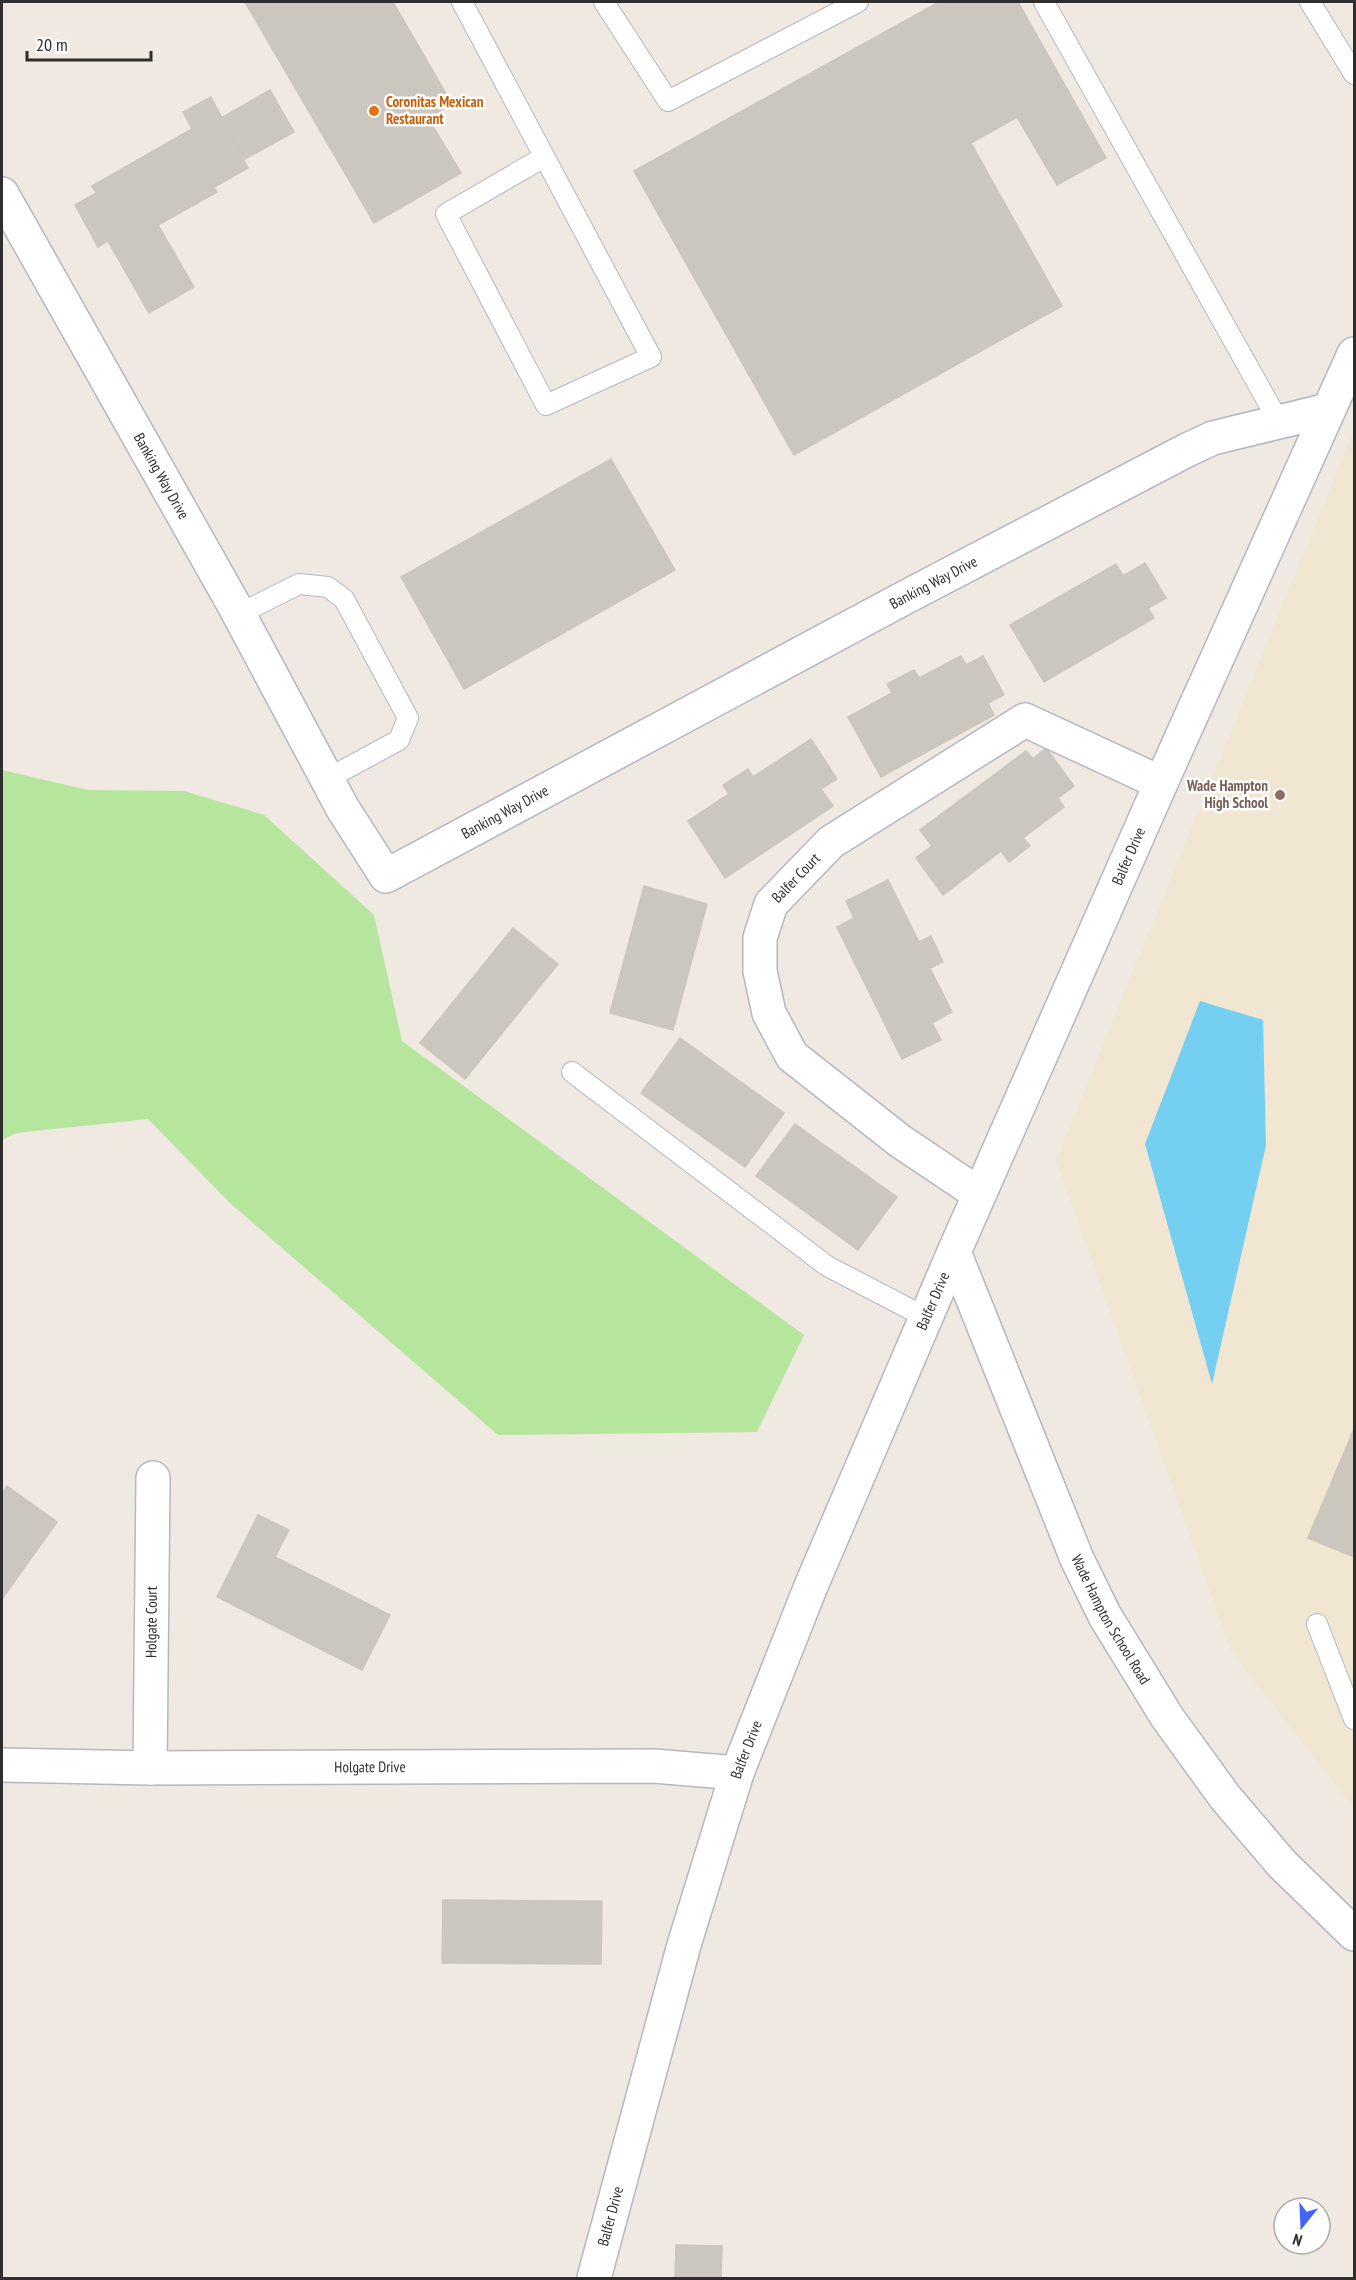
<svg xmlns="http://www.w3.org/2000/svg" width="1356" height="2280" font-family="'PT Sans Narrow',sans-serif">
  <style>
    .education { fill: #f0e6d1 }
    .green { fill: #b6e59e }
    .water { fill: #75cff0 }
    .building { fill: #cbc7bf; stroke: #cbc5ba; stroke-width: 1.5 }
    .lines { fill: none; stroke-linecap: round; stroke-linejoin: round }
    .service-casing { stroke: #b4b7c1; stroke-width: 22 }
    .minor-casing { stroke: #b4b7c1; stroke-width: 36 }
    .service { stroke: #fff; stroke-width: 20 }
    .minor { stroke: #fff; stroke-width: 33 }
    .food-dot { fill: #e8710a; stroke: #fff; stroke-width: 2 }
    .education-dot { fill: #8d6e63; stroke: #fff; stroke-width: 2 }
    .labels { text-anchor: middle; stroke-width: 5; stroke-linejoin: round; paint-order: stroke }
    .food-label { font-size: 15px; font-weight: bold; fill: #c56008; stroke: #fff; text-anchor: start }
    .street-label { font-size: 15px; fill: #2e2e2e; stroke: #fff }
    .education-label { font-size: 15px; font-weight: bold; fill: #785e54; stroke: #fff; text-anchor: end }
  </style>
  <rect width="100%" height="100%" fill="#efe9e1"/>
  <polygon class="education" points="1354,430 1354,1808 1231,1651 1056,1160"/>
  <polygon class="green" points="2,770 88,790 184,791 264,815 374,915 402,1041 804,1335 757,1432 498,1435 230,1203 148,1119 16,1133 2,1140"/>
  <polygon class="water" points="1200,1001 1263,1020 1266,1145 1212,1384 1145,1144"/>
  <g class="building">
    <polygon points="245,2 393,2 452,104 428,118 461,173 374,223"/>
    <polygon points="939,2 1018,2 1106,158 1057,185 1017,117 971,143 1062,306 794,455 634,171"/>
    <polygon points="270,90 294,132 245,159 221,118"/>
    <polygon points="211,97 248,168 214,187 217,192 158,225 194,287 149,313 108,241 98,247 75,205 96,193 92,186 192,129 183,112"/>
    <polygon points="611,459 675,570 464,689 401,577"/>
    <polygon points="1145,563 1166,598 1148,608 1154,618 1044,682 1010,625 1116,564 1123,576"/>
    <polygon points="961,656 966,665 983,656 1004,695 988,703 994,715 881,777 848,717 892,693 887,684 914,670 919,678"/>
    <polygon points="811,739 837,779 821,789 833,806 725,878 688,821 729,794 723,785 748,769 753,777"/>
    <polygon points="1046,748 1074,786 1058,798 1064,807 1023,838 1030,846 1009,862 1001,851 943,895 916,858 932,846 920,830 1026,751 1033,759"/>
    <polygon points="888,880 919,942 931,936 943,962 930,968 952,1012 932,1023 941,1040 902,1059 837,927 854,918 846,901"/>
    <polygon points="644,886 707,904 673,1030 610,1013"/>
    <polygon points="513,928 558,964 465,1079 420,1043"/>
    <polygon points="680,1038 784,1113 745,1167 641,1093"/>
    <polygon points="795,1124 897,1197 858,1250 756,1176"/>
    <polygon points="1354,1429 1354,1557 1308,1538"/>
    <polygon points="7,1486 57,1522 2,1599 2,1494"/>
    <polygon points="258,1515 289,1530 275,1557 390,1615 362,1670 217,1597"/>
    <polygon points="443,1900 602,1901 601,1964 442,1963"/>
    <polygon points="676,2245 722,2246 721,2278 675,2278"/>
  </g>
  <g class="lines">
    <defs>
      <g id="service">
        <polyline points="462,2 651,357 546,405 446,214 544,157"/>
        <polyline points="604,2 668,101 858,2"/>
        <polyline points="1044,2 1279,422"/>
        <polyline points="1310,2 1354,74"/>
        <polyline points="239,614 299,584 328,587 344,599 408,718 399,740 327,779"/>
        <polyline points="572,1072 827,1266 925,1317"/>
        <polyline points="1317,1624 1354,1719"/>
      </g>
      <g id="minor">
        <path id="s1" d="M2 194 234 605 343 809 386 876 906 597 1187 450 1213 438 1328 410"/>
        <path id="s2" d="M979 1194 900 1141 792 1056 769 1013 760 971V938L771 904 831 842 1025 720 1161 783"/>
        <path id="s3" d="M954 1252 1077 1559 1105 1616 1167 1717 1225 1797 1282 1864 1354 1934"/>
        <path id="s4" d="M2 1765 150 1768 654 1766 737 1773"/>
        <path id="s5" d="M150 1768 153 1478"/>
        <path id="s6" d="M594 2278 684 1945 737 1773 811 1586 954 1252 1161 783 1354 354"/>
      </g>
    </defs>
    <use href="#service" class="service-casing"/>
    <use href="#minor" class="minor-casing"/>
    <use href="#service" class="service"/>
    <use href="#minor" class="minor"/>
  </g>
  <circle class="food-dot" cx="374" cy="111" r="6"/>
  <circle class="education-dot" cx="1280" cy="795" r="6"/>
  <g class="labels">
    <g class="food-label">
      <text x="386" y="107">Coronitas Mexican<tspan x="386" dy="17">Restaurant</tspan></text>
    </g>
    <g class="street-label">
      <text dy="5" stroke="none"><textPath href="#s1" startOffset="324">Banking Way Drive</textPath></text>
      <text dy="5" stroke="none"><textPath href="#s1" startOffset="1404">Banking Way Drive</textPath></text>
      <text dy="5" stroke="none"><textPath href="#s1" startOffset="918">Banking Way Drive</textPath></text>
      <text dy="5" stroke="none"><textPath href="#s6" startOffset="1522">Balfer Drive</textPath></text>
      <text dy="5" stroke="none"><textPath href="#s2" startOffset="429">Balfer Court</textPath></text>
      <text dy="5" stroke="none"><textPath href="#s6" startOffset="1036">Balfer Drive</textPath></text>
      <text dy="5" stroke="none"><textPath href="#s3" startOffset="400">Wade Hampton School Road</textPath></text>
      <text dy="5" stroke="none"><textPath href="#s5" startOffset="146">Holgate Court</textPath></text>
      <text dy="5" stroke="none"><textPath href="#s6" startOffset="550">Balfer Drive</textPath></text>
      <text dy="5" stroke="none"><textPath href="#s4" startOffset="368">Holgate Drive</textPath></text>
      <text dy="5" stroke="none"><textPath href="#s6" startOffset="64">Balfer Drive</textPath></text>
    </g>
    <g class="education-label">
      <text x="1268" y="791">Wade Hampton<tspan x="1268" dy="17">High School</tspan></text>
    </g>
  </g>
  <rect width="1356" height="2280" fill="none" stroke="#2e2e2e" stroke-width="6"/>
  <g transform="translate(1302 2226) rotate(198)"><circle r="28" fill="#ffffff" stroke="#ababab" stroke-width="1.5"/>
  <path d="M0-4.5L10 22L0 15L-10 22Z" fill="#4264fb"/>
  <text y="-9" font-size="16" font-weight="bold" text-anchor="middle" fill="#2e2e2e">N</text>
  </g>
  <path d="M27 51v9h124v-9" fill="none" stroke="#2e2e2e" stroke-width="3"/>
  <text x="36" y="51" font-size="18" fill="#2e2e2e" stroke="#ffffff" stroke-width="4.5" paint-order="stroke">20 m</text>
</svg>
